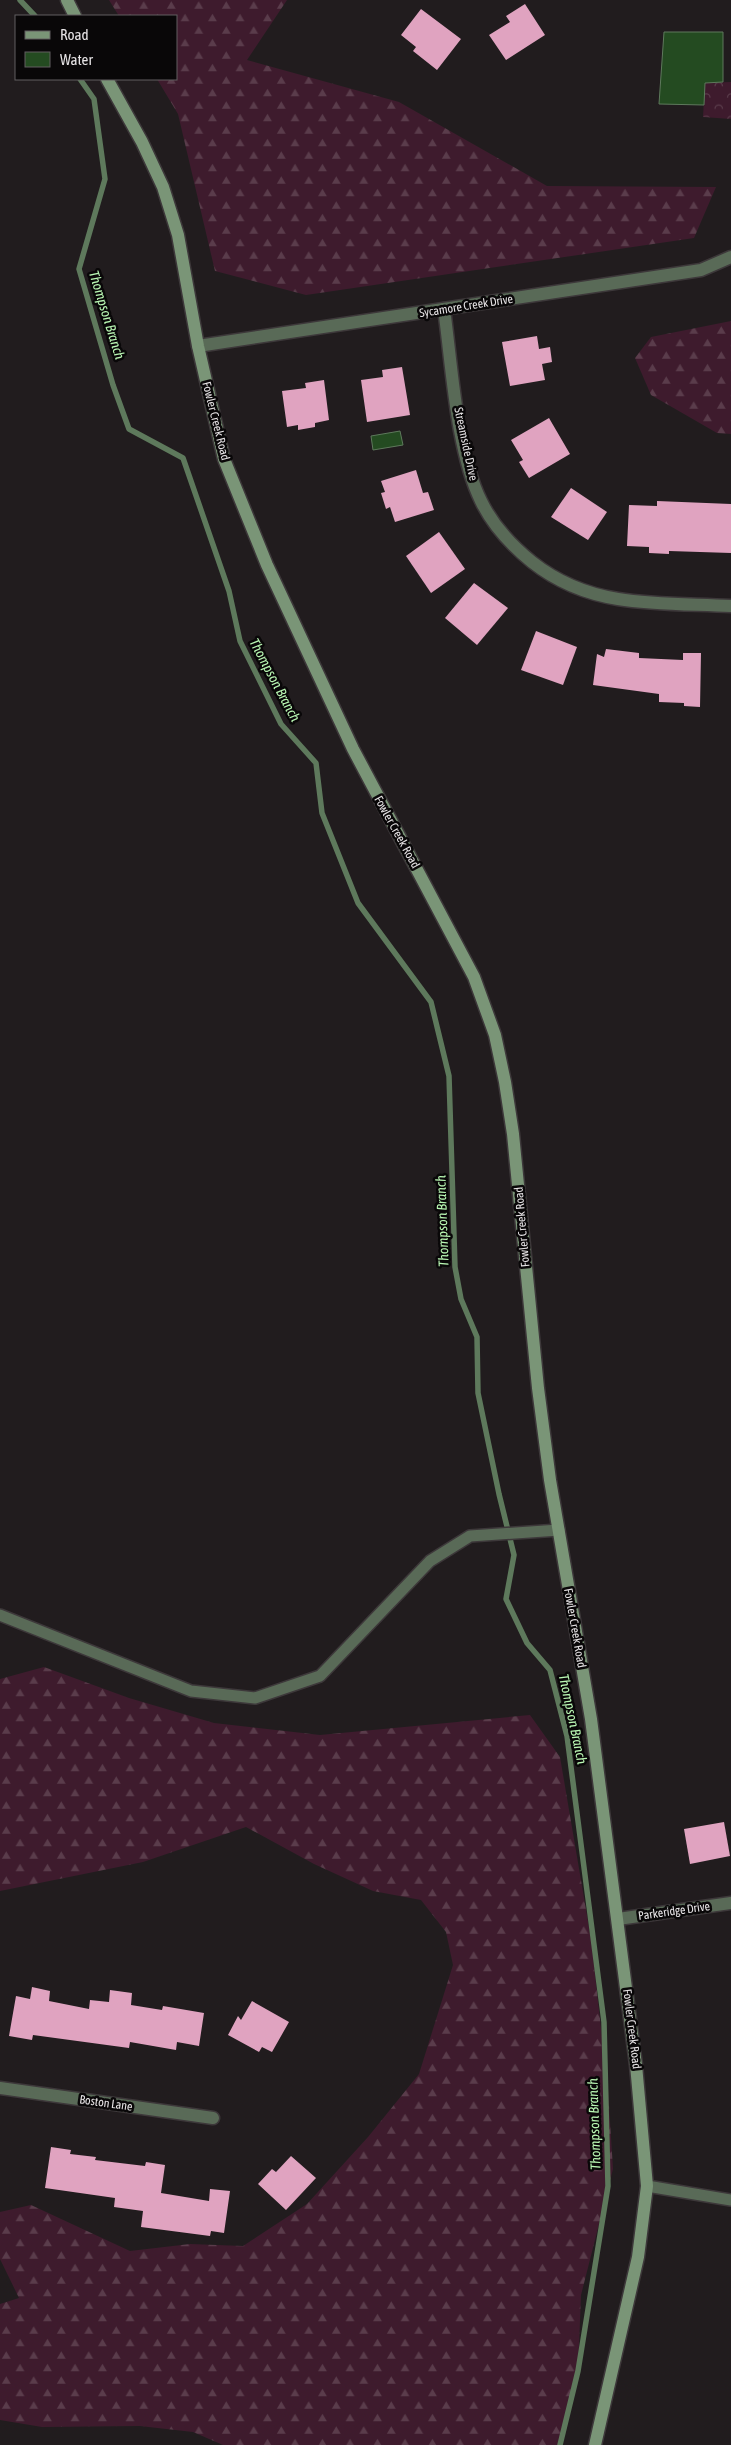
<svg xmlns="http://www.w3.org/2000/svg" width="731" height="2445" font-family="'Asap Condensed',sans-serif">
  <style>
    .forest { fill: url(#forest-firs) }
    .park { fill: url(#park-crowns) }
    .water { fill: #244b21; stroke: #5e795c }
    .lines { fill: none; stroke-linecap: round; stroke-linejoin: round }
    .stream { stroke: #5e795c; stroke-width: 5.5 }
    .building { fill: #e0a3c0 }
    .service-casing { stroke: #3d383a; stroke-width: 14 }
    .minor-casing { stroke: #3d383a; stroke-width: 15 }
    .secondary-casing { stroke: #3d383a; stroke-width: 15 }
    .service { stroke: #596a57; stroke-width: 11 }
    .minor { stroke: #596a57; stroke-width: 12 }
    .secondary { stroke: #7a9577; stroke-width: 12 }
    .labels { text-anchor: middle; stroke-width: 5; stroke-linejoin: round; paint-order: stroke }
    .street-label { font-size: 12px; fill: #e7e4e6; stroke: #090708 }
    .water-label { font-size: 14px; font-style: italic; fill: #b9f7b3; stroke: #090708 }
  </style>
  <defs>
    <pattern id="forest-firs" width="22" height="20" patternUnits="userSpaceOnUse" patternTransform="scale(1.25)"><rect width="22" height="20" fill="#3e1b2d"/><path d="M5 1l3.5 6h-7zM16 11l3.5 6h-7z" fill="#5a3c4b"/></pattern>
    <pattern id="park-crowns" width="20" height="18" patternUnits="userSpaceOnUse" patternTransform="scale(1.25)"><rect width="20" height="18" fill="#3e1b2d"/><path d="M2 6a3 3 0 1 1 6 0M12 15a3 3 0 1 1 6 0" fill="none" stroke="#5a3c4b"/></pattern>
  </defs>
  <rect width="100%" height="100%" fill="#211c1e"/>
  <g class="forest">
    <polygon points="109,0 287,0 247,60 399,102 547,186 716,187 694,238 306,295 215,271 178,114 157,79 176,79 176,16 119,16"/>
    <polygon points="731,321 731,434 717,433 651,395 635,358 651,337"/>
    <polygon points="44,1667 129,1698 214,1723 320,1735 530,1715 560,1757 591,1939 608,2090 613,2169 581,2295 578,2371 562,2445 223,2445 193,2432 140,2426 42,2427 0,2420 0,2304 19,2298 0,2259 0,2212 31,2205 130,2251 190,2244 243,2246 307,2204 368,2137 419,2074 453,1965 446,1932 421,1900 373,1891 314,1864 246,1827 143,1862 0,1891 0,1679"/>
  </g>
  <polygon class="park" points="731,82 731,119 703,117 705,83"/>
  <g class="water">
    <polygon points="664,32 723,32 723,82 705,83 704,105 659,104"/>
    <polygon points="400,431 403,445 373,450 371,436"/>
  </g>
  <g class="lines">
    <g class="stream">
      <polyline points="20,0 35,16"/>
      <polyline points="80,79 94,99 105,179 79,269 113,385 129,429 183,458 229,591 240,641 281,724 316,763 322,813 358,903 431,1002 449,1076 455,1267 461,1299 477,1337 478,1393 499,1494 514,1555 506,1599 527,1643 550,1670 567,1736 604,2022 608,2186 578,2371 560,2445"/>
    </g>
  </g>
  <g class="building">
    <polygon points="525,4 545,35 506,60 489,35 510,22 506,16"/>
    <polygon points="421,9 461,39 437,70 413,51 416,47 401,35"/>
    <polygon points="537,336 539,349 550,347 552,362 542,364 545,380 510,386 502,342"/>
    <polygon points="402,367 410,415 367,422 361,380 383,377 382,370"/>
    <polygon points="324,380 329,420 315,423 315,427 298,430 298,425 287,427 282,391 306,388 305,383"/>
    <polygon points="549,418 570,454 529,478 519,462 523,460 511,440"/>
    <polygon points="416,470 423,493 428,492 434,510 395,522 390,507 386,509 381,493 385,492 381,481"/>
    <polygon points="571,488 607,512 588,540 551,517"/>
    <polygon points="657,501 731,504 731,553 669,551 669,554 649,553 649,547 627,546 629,505 657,506"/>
    <polygon points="439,532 465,569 431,593 406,556"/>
    <polygon points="474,583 508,608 477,645 445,618"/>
    <polygon points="536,631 577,647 563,685 521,670"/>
    <polygon points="606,649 639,653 639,658 683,660 683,653 701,653 700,707 684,706 684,703 659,702 659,694 593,685 597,654 604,657"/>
    <polygon points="724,1822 730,1856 690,1864 684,1829"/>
    <polygon points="32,1987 50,1991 49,2001 89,2009 90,2000 109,2002 110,1990 132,1993 131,2005 162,2010 163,2006 204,2013 199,2046 177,2042 176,2050 130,2042 129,2048 33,2035 32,2040 9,2036 16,1996 30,1999"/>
    <polygon points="252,2001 289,2022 272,2052 262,2047 259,2052 228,2035 238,2016 241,2020"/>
    <polygon points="51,2147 71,2150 70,2154 96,2157 95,2160 145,2166 146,2162 165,2165 161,2193 209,2201 210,2189 230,2191 224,2233 211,2231 210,2236 141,2227 143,2211 114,2207 115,2198 45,2188"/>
    <polygon points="291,2156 316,2178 286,2210 258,2184 272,2169 276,2172"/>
  </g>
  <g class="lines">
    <defs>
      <g id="service">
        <polyline points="0,1615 191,1691 255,1698 320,1676 430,1561 470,1536 559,1530"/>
        <polyline points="647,2186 731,2200"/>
      </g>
      <g id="minor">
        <path d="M444 309C452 366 456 450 481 501 493 526 511 545 532 562 556 581 587 594 618 599 655 605 693 604 731 606"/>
        <polyline points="198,346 701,270 731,257"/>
        <polyline points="618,1919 731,1903"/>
        <polyline points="0,2088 213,2118"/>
      </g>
      <g id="secondary">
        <polyline points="67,0 75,16"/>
        <polyline points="107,79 142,142 163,187 178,235 198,346 224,459 267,565 353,749 474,977 495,1035 505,1082 513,1134 538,1388 550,1480 591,1719 636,2065 647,2186 638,2257 595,2445"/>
      </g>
    </defs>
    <use href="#service" class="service-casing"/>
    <use href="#minor" class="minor-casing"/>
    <use href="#secondary" class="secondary-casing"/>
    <use href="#service" class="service"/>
    <use href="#minor" class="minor"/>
    <use href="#secondary" class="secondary"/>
  </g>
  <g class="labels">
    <g class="street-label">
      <text transform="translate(466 306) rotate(-9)" y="4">Sycamore Creek Drive</text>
      <text transform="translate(216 421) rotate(76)" y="4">Fowler Creek Road</text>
      <text transform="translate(466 444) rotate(78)" y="4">Streamside Drive</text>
      <text transform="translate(397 832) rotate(61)" y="4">Fowler Creek Road</text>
      <text transform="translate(522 1227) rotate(-95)" y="4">Fowler Creek Road</text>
      <text transform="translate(575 1628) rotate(80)" y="4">Fowler Creek Road</text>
      <text transform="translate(674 1911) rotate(-8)" y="4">Parkeridge Drive</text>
      <text transform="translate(632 2029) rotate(83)" y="4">Fowler Creek Road</text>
      <text transform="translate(106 2103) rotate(8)" y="4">Boston Lane</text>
    </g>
    <g class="water-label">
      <text transform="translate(107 315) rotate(73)" y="5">Thompson Branch</text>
      <text transform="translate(275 680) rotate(62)" y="5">Thompson Branch</text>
      <text transform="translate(442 1221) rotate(-92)" y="5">Thompson Branch</text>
      <text transform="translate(573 1719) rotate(78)" y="5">Thompson Branch</text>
      <text transform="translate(594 2124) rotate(-92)" y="5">Thompson Branch</text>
    </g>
  </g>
  <rect x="15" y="15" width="162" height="65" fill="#090708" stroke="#625f61"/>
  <rect x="25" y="31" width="25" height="8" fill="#7a9577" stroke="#625f61"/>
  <text x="60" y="40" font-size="15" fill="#e7e4e6">Road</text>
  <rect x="25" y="52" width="25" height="15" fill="#244b21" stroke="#625f61"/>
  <text x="60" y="65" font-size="15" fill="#e7e4e6">Water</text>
</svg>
